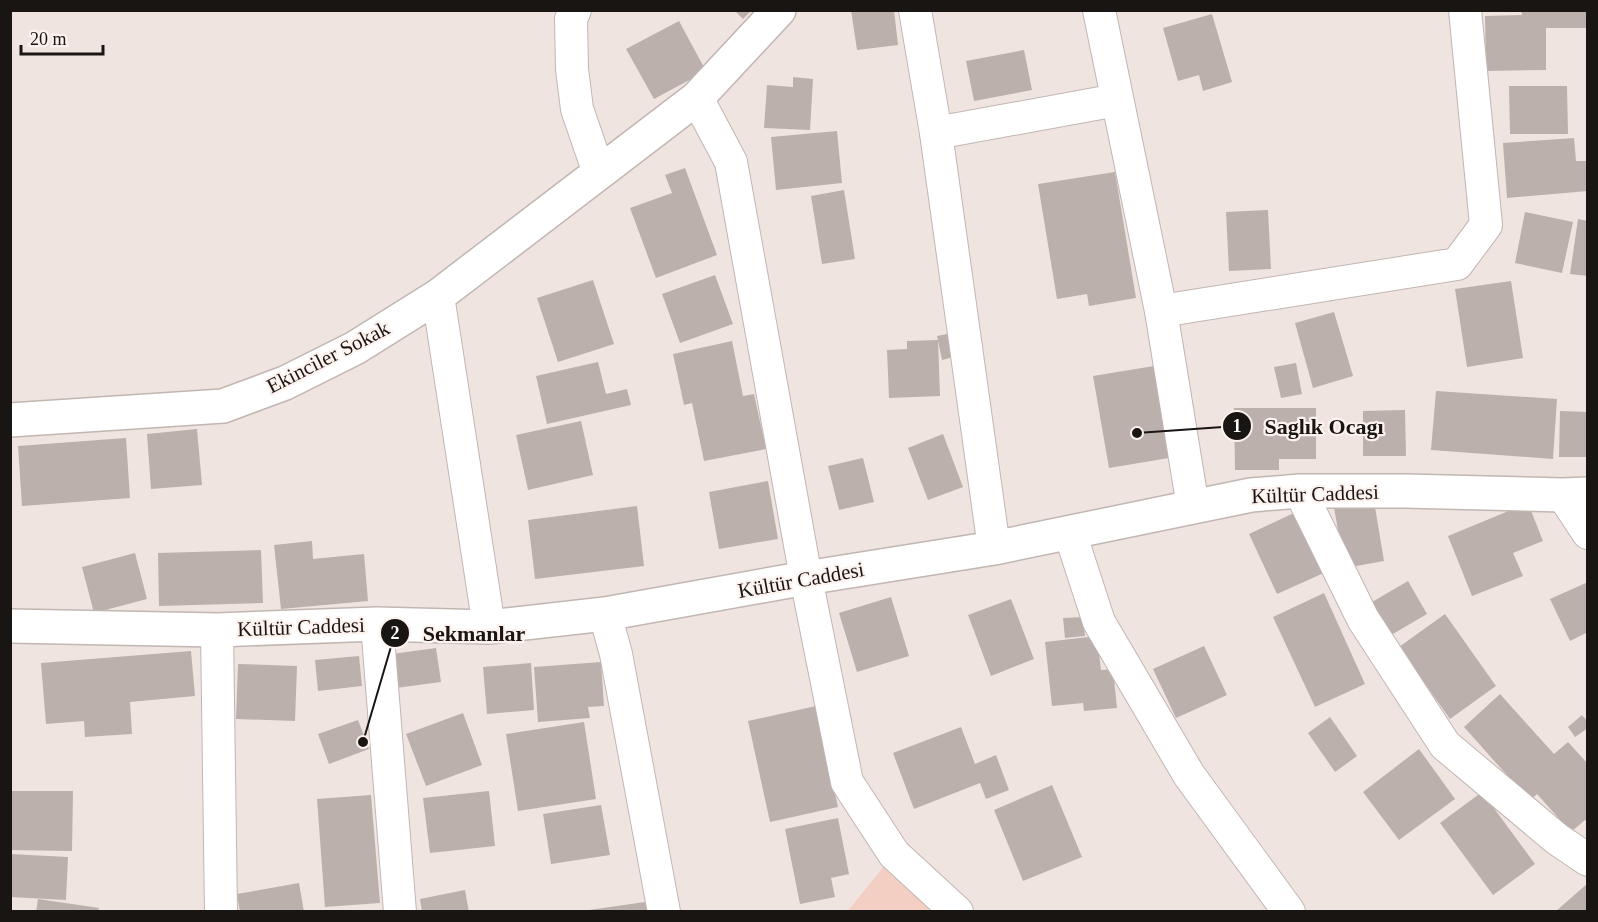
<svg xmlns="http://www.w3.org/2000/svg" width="1598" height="922" font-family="'Times New Roman',serif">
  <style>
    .green { fill: #f3cec2 }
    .building { fill: #bbb0ac }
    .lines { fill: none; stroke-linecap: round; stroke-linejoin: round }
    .street-casing { stroke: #c1b6b2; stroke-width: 34 }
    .secondary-casing { stroke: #c1b6b2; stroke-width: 36 }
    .street { stroke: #fff; stroke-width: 32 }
    .secondary { stroke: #fff; stroke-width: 33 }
    .labels { text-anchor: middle; stroke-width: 4.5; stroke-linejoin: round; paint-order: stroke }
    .street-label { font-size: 21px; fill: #191513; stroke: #fdf2ee }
    .leader { fill: none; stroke: #191513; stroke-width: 2 }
    .callout-dot { fill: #191513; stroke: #fdf2ee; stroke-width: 2 }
    .mark-label { font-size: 18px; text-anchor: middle; font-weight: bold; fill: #fff }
    .callout-label { font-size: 22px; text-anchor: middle; font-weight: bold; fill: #191513; stroke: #fdf2ee; stroke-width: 4.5; stroke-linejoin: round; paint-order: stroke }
  </style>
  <rect width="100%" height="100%" fill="#f0e4e0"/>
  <polygon class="green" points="894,854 957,912 847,912"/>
  <g class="building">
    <polygon points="734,10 752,10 743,19"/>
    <polygon points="851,10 894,10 898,45 857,50"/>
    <polygon points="1521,10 1588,10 1588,28 1546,28 1546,70 1486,71 1485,16 1522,15"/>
    <polygon points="1212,14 1232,82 1203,91 1199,75 1178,81 1163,28"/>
    <polygon points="679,21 706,71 654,99 626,49"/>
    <polygon points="1024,50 1032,90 974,101 966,61"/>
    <polygon points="793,77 813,79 810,130 764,128 767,85 793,87"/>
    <polygon points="1509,86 1567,86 1568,134 1510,134"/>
    <polygon points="837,131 842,183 776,190 771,137"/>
    <polygon points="1574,138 1576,161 1588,161 1588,191 1507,198 1503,143"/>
    <polygon points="685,168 717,255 656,278 630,208 672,193 665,175"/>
    <polygon points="1115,172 1136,298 1089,306 1087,294 1057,299 1038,184"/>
    <polygon points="844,190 855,259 822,264 811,196"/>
    <polygon points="1268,210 1271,269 1229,271 1226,212"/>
    <polygon points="1525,212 1573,222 1562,273 1515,263"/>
    <polygon points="1578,219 1588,221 1588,276 1570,274"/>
    <polygon points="715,275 733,324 680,343 662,294"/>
    <polygon points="593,280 614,344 558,362 537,298"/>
    <polygon points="1511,281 1523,358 1467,367 1455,289"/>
    <polygon points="1334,312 1353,376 1313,388 1295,323"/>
    <polygon points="952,333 957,356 942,360 937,336"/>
    <polygon points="938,340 940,396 889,398 887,350 907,349 907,341"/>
    <polygon points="732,341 743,396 754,394 766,449 704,461 692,403 684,405 673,354"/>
    <polygon points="598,362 606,394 627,389 631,405 547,424 536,376"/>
    <polygon points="1296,363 1302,394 1281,398 1274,367"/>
    <polygon points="1160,365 1175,457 1109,468 1093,376"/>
    <polygon points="1436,391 1557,399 1553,459 1431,450"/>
    <polygon points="1234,408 1316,408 1316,459 1279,459 1279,470 1235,470"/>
    <polygon points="1405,410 1406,456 1363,456 1363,411"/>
    <polygon points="1560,411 1588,412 1588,457 1559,457"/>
    <polygon points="581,421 593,475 528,490 516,435"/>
    <polygon points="197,429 202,485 151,489 147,434"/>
    <polygon points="943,434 963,487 928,500 908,448"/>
    <polygon points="126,438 130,498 22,506 18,446"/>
    <polygon points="863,458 874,502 839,510 828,466"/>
    <polygon points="768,481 778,539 719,549 709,492"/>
    <polygon points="1374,501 1384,561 1345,568 1334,508"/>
    <polygon points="1528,503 1543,541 1513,553 1523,576 1472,596 1448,536"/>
    <polygon points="637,506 644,566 535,579 528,520"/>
    <polygon points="1298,511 1326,572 1277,594 1249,534"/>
    <polygon points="312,541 313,559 364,554 368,601 281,609 274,545"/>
    <polygon points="261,550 263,603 159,606 158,553"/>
    <polygon points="135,553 147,599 94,613 82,567"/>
    <polygon points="1408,581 1427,614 1386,638 1367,605"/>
    <polygon points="1588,582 1588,632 1570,641 1550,599"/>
    <polygon points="1324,593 1365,684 1315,707 1273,617"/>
    <polygon points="891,597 909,656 857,672 839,613"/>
    <polygon points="1011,599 1034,659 991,676 968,615"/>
    <polygon points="1445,614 1496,686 1450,719 1399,647"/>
    <polygon points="1083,617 1085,636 1065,638 1063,618"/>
    <polygon points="1097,636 1101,670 1113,669 1117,708 1084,711 1083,703 1052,706 1045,642"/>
    <polygon points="1204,646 1227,695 1176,718 1153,669"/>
    <polygon points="436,648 441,682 396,688 392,654"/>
    <polygon points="191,651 195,696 130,702 132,734 85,737 84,721 46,724 41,663"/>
    <polygon points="359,656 362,686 318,691 315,660"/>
    <polygon points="601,662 604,706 588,707 590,718 538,722 534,667"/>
    <polygon points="531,663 534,710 487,714 483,667"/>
    <polygon points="238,664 297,666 295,721 236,719"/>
    <polygon points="1500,694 1554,754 1568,742 1588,764 1588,823 1585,820 1571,832 1537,794 1530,801 1464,727"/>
    <polygon points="816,706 838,807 770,822 748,721"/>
    <polygon points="463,713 482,765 426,786 406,734"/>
    <polygon points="1582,715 1588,722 1588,728 1575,737 1568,727"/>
    <polygon points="1330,717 1357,756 1335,772 1308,733"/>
    <polygon points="358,720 369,749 329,764 318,734"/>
    <polygon points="584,722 596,799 518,811 506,734"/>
    <polygon points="961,727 975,764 996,755 1009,790 986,799 980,783 914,809 893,753"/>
    <polygon points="1419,749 1455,799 1399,840 1363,792"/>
    <polygon points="1052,785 1082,857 1023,881 994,810"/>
    <polygon points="10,791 73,791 72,851 10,850"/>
    <polygon points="489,791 495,846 430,853 423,798"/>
    <polygon points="1482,792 1535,864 1493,895 1440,823"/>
    <polygon points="371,795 380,903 325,907 317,799"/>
    <polygon points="601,805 610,855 551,864 543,814"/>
    <polygon points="838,818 849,874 831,878 835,897 800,904 785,829"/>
    <polygon points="10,854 68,857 66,900 10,897"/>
    <polygon points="299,883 304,912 240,912 237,894"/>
    <polygon points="1588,883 1588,912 1555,912"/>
    <polygon points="465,890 469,912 422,912 420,899"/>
    <polygon points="38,899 99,908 98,912 36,912"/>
    <polygon points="659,900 661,912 589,912 589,910"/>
  </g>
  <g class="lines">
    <defs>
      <g id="street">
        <polyline points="575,10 571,19 572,69 577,109 599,173"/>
        <polyline points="915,10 936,133 994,548"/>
        <polyline points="1099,10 1161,311 1193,507"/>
        <polyline points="697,98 731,162 806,578 847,782 894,854 957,912"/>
        <polyline points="936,133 1117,100"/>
        <polyline points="438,296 489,627"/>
        <polyline points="1161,311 1457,264 1486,225 1465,10"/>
        <polyline points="1300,491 1363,619 1445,745 1557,839 1588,860"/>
        <polyline points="1563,495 1588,533"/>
        <polyline points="1070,533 1099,622 1189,775 1289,912"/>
        <polyline points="605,614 616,654 664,912"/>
        <polyline points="377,624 400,912"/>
        <polyline points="217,630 221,912"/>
      </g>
      <g id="secondary">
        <polyline points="10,420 223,406 285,383 355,348 438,296 697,98 779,10"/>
        <polyline points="10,626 217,630 377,624 489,627 605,614 806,578 994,548 1251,495 1300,491 1405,491 1563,495 1588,494"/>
      </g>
    </defs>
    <use href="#street" class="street-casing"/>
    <use href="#secondary" class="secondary-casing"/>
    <use href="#street" class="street"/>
    <use href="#secondary" class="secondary"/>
  </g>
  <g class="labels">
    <g class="street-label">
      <text transform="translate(328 357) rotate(-27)" y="7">Ekinciler Sokak</text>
      <text transform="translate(1315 494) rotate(-2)" y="7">Kültür Caddesi</text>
      <text transform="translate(801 580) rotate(-10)" y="7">Kültür Caddesi</text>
      <text transform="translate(301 627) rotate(-2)" y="7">Kültür Caddesi</text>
    </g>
  </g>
  <path class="leader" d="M1137 433L1237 426M363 742L395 633"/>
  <g class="callout-dot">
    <circle cx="1137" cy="433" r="6"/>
    <circle cx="363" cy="742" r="6"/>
    <circle cx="1237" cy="426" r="15"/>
    <circle cx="395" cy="633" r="15"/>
  </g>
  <g class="mark-label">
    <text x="1237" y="432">1</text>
    <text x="395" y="639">2</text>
  </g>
  <g class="callout-label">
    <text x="1324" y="434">Saglık Ocagı</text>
    <text x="474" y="641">Sekmanlar</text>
  </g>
  <rect width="1598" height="922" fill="none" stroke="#191513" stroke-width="24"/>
  <path d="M21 45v9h82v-9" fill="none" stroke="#191513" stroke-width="3"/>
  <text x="30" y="45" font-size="18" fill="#191513" stroke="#fdf2ee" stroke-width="4.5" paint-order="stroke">20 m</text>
</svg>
